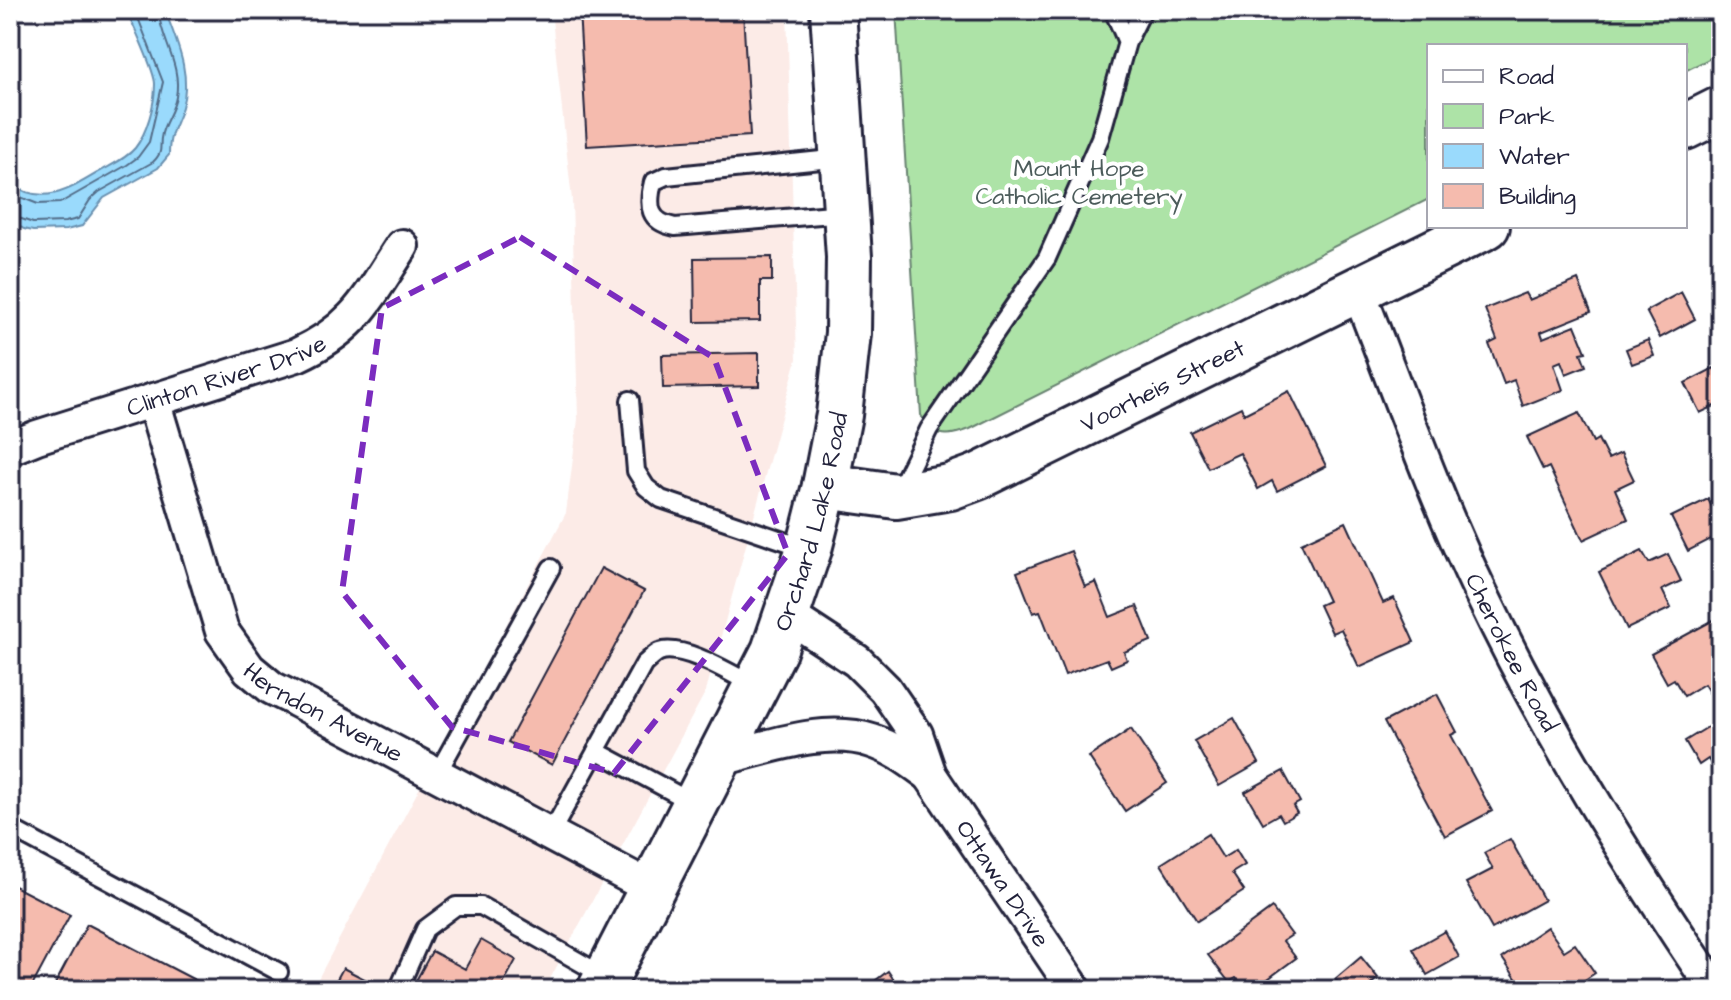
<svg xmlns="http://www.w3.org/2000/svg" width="1731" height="1000" font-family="'Architects Daughter',sans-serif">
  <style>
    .built { fill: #fcebe7 }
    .green { fill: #ade3a7; stroke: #688271; stroke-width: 2 }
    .water { fill: #9adafc; stroke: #6a90af; stroke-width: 2 }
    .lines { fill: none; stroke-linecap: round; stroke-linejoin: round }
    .shore { stroke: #526c88; stroke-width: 2 }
    .building { fill: #f5bbae; stroke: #22223b; stroke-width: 2 }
    .lane-casing { stroke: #22223b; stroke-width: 22 }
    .street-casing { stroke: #22223b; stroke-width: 38 }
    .secondary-casing { stroke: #22223b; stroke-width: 50 }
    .lane { stroke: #fff; stroke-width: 16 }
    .street { stroke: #fff; stroke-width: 32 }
    .secondary { stroke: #fff; stroke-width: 44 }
    .marked { fill: none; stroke: #7b2cbf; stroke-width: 6; stroke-dasharray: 16 10; stroke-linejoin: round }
    .labels { text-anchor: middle; stroke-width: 8; stroke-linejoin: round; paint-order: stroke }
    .park-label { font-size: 24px; fill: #4c5c5b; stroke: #fff }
    .street-label { font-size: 24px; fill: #22223b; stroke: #fff }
  </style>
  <rect width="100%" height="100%" fill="#fff"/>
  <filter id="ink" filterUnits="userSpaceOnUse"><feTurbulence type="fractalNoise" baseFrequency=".0125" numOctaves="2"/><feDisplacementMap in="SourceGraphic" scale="16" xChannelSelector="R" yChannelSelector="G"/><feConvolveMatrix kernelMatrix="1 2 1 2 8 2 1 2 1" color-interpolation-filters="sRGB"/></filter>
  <g filter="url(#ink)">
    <polygon class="built" points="551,10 787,10 797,359 706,691 544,990 312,990 566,513 578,419 572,200"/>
    <path class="green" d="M896 10H1721V53L1685 71V46H1429V199L970 429C949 437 931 439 921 415Z"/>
    <path class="water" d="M125 10H165C176 41 192 73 182 107 176 127 169 131 169 155L158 168 104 198 82 226 66 230 33 231 24 229 10 221V183C42 207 69 190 99 172 111 165 126 159 135 148 147 133 155 104 155 84 155 73 132 20 125 10Z"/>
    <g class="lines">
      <g class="shore">
        <polyline points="10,193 38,204 60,203 127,165 138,157 149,142 163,82 135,10"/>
        <path d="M10 215 33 223 65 222 78 219 90 200 99 192 153 162C165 150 158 148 162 133 165 121 174 110 176 97 182 65 161 40 158 10"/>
      </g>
    </g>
    <g class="building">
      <polygon points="579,10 656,10 657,13 743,10 750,136 587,146"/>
      <polygon points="772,257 772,281 760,281 760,321 695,322 694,258"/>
      <polygon points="1578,280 1591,312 1541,332 1543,338 1575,325 1586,352 1581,353 1586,366 1566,374 1561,361 1554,364 1563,390 1523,406 1514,380 1504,384 1489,344 1497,340 1485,309 1525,293 1529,300"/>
      <polygon points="1681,292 1695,319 1660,338 1646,311"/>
      <polygon points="1648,340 1654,356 1632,364 1626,349"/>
      <polygon points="759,353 759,386 663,388 662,355"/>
      <polygon points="1714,368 1721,381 1721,403 1700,413 1685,383"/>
      <polygon points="1289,391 1326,466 1277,491 1272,481 1258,489 1240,453 1208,468 1190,432 1241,407 1244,414"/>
      <polygon points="1579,413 1593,442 1598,439 1608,459 1621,453 1634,480 1615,489 1628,519 1583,540 1549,467 1543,470 1527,437"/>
      <polygon points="1708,499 1721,525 1721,534 1688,551 1671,517"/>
      <polygon points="1346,522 1383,603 1394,598 1414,642 1359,667 1341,629 1332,633 1319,605 1328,601 1301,543"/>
      <polygon points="1071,551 1085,587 1096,582 1110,617 1137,606 1151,641 1124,652 1127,660 1111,667 1107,659 1065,675 1040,611 1033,613 1017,572"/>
      <polygon points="1642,551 1649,563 1668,554 1681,581 1662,590 1671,608 1627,629 1599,572"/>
      <polygon points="601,568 644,591 552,765 508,742"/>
      <polygon points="1721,616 1721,688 1710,694 1704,684 1684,696 1674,679 1667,683 1651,654"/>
      <polygon points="1437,694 1457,732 1451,735 1492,811 1445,836 1384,722"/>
      <polygon points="1234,718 1259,763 1219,786 1194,741"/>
      <polygon points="1721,719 1721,781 1708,759 1699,765 1685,741"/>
      <polygon points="1131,729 1167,783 1125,811 1089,757"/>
      <polygon points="1283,771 1300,802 1293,806 1297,813 1283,821 1279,814 1263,823 1245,792"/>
      <polygon points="1208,834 1223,858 1236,850 1245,865 1232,873 1244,891 1197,921 1161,864"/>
      <polygon points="1510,839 1544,900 1492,929 1466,883 1493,869 1484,853"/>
      <polygon points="10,884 70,915 30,990 10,990"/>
      <polygon points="1272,908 1292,935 1283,941 1296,958 1253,990 1245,990 1236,978 1229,982 1208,955"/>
      <polygon points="87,924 214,990 52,990"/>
      <polygon points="1547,927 1564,951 1575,944 1595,973 1570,990 1524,990 1502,958"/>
      <polygon points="1445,931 1459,957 1427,975 1413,949"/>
      <polygon points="481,940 516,960 500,990 411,990 432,951 465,969"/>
      <polygon points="1361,957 1378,978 1365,990 1345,990 1335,979"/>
      <polygon points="343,968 386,990 331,990"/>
      <polygon points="888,971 898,986 909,979 917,990 863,990"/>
    </g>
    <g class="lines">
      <defs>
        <g id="lane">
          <polyline points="1113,10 1127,42"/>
          <path d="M841 158 666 176 653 182C647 207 649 222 675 227L845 213"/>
          <polyline points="630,400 636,471 646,487 661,499 808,549"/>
          <polyline points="899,490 929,429 1047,258 1100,138 1127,42 1143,10"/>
          <polyline points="596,751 695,804"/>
          <polyline points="437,774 551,568"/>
          <polyline points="10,828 279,972"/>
          <path d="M551 833 644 664C648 661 654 654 659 652 683 643 733 675 755 686"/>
          <polyline points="398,990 425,929 456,906 481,906 606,977"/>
        </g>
        <g id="street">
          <path id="s1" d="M1358 290C1398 392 1434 495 1481 593 1547 732 1629 863 1715 990"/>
          <path id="s2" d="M153 400 222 631 249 669 272 688 296 700 653 889"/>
          <path id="s3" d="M10 448 37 437 297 355C356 328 368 298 402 246"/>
          <path id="s4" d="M787 615 857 661 885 689 916 734 930 775 1075 990"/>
          <path d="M720 759C767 748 824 725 872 741 894 748 912 762 930 775"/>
        </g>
        <g id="secondary">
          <polyline points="1685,127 1721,109"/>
          <path id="s5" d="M825 486 896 496 950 487 977 477 1487 226"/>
          <path id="s6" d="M600 990 774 651 809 549 825 486 839 415 848 333 849 257 833 10"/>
        </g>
      </defs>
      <use href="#lane" class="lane-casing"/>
      <use href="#street" class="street-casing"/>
      <use href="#secondary" class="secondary-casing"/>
      <use href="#lane" class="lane"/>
      <use href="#street" class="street"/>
      <use href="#secondary" class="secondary"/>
    </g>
  </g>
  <path class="marked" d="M520 237 714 358 788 554 614 773 452 727 342 592 382 308Z"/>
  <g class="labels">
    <g class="park-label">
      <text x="1079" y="176">Mount Hope<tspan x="1079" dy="28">Catholic Cemetery</tspan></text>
    </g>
    <g class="street-label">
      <text dy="8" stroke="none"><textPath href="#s3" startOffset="228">Clinton River Drive</textPath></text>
      <text dy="8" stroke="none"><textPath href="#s5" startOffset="362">Voorheis Street</textPath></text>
      <text dy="8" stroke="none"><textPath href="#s6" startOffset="516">Orchard Lake Road</textPath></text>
      <text dy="8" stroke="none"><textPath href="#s1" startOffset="394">Cherokee Road</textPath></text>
      <text dy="8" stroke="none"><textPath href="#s2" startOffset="374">Herndon Avenue</textPath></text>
      <text dy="8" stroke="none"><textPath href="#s4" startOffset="352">Ottawa Drive</textPath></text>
    </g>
  </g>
  <rect width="1731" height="1000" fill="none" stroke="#fff" stroke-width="40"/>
  <rect x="20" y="20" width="1691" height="960" fill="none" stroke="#22223b" stroke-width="3" filter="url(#ink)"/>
  <rect x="1427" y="44" width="260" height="184" fill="#ffffff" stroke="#a7a7b1" stroke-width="2"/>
  <rect x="1443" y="70" width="40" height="12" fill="#ffffff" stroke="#a7a7b1" stroke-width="2"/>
  <text x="1499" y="84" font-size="24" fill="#22223b">Road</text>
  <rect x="1443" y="104" width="40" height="24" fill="#ade3a7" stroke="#a7a7b1" stroke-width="2"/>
  <text x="1499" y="124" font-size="24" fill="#22223b">Park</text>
  <rect x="1443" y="144" width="40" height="24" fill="#9adafc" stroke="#a7a7b1" stroke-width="2"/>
  <text x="1499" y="164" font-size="24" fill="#22223b">Water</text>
  <rect x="1443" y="184" width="40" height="24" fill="#f5bbae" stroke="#a7a7b1" stroke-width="2"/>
  <text x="1499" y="204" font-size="24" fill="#22223b">Building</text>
</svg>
